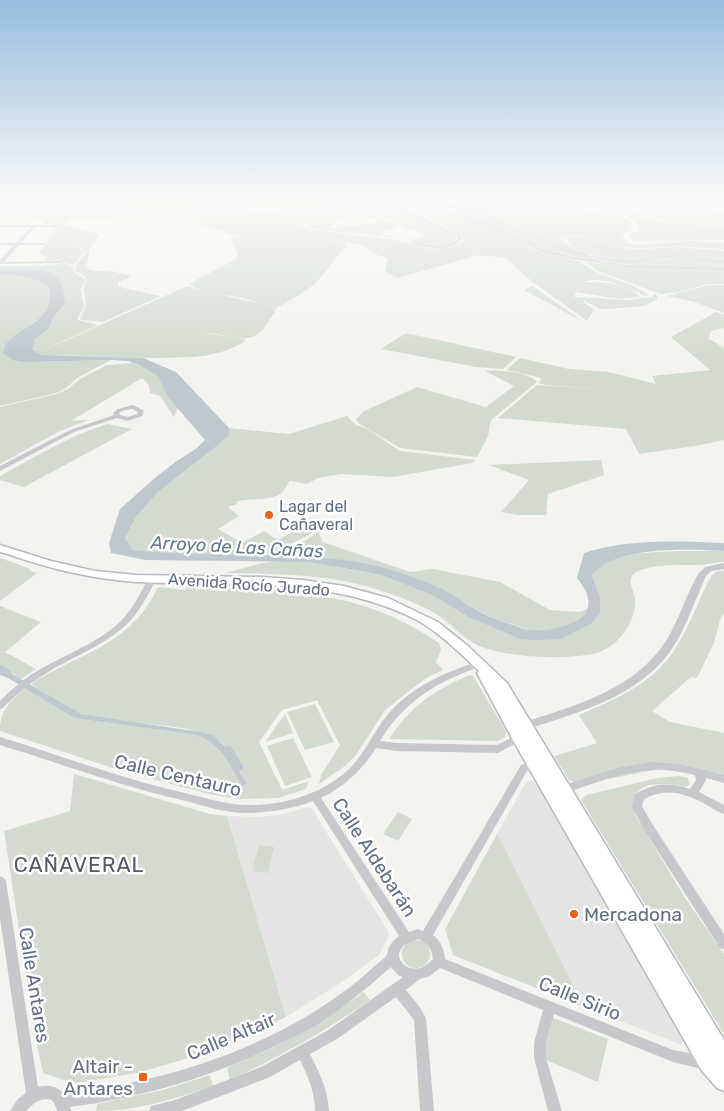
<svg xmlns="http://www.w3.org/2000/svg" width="724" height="1111" font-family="Rubik,sans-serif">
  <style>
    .built { fill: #e4e4e3 }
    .green { fill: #d3dbd0; fill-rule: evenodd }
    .water { fill: #bec8ce }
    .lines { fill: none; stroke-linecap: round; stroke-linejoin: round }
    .stream { stroke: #bec8ce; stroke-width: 1 }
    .primary-casing { stroke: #b6b9be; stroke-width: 3 }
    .motorway-casing { stroke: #b5b8bc; stroke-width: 2 }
    .minor { fill: #c6c8cc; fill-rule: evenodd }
    .tertiary { fill: #c6c8cc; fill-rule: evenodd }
    .primary { fill: #fff; fill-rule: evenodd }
    .motorway { fill: #fff; fill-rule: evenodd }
    .poi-dot { fill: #f06113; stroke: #fff; stroke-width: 2 }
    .labels { text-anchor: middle; stroke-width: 5; stroke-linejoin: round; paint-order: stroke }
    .poi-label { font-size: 16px; fill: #606f83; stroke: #fff; text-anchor: start }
    .street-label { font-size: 16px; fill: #606f83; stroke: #fff }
    .water-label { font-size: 18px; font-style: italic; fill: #607988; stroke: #fff }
    .near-street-label { font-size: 19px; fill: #606f83; stroke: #fff }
    .near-poi-label { font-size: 19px; fill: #606f83; stroke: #fff; text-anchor: start }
    .near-neighbourhood-label { font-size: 21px; letter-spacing: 1px; fill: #4f5a67; stroke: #fff }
  </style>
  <rect width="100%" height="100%" fill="#f3f4ef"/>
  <g class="built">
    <polygon points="530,780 536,783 683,1040 682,1045 584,1007 497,834 526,782"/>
    <polygon points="308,807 312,809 388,931 389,935 379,955 339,984 286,1017 227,816 259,817 283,814"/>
  </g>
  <g class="green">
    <path d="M0 201H127V205L140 208 155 209 111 218 68 220 64 225 99 235 90 249 86 265 84 266H87L90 270 115 272 132 276 118 283 119 287 161 296 103 322 81 320 80 318C87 305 86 304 84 290 84 287 87 283 86 278L76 271 75 267 78 266 75 265 84 256 86 252 79 246 68 243 78 247 84 252 73 265 58 260 45 261 47 257 38 254 56 229H52L56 224H45V219L0 214Z"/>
    <path d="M194 201H223L236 205 226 201H282L257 205 255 209 246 208 264 212 276 211 291 206H338L366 212 395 225 396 228 378 234 396 238 315 229 309 227 308 223 299 224V225L313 230 396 240 430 249 449 248 463 242 462 237C439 223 414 210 389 201H431L447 206 463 217 519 240 536 250 578 261 598 273 632 285 648 295 646 296C626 287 604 275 582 282 601 283 624 280 640 297L618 299 576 292 574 297 626 300 652 297 654 294H656L658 299 644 306 605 309H600L585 301 583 302 594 309 587 321 530 280 507 259 486 255 490 257 478 255 398 278 385 272 388 258 375 254 363 245 315 237 344 243 347 246C334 258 326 274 313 285 306 292 286 303 276 308L242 298 214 293 270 306 275 307 276 310C271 317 266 328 259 333 246 345 221 332 205 333L245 339 244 342C215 359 190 357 158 358 120 358 80 355 42 355L31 350 35 339 49 329 52 320 60 311 35 321 12 338 26 362 111 360 77 378 66 388 57 393 0 406V266H34L62 264 61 262 72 266 74 272 85 279V282L81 289 84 307 77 320 98 325 48 348H49L187 286 203 292 190 285 191 283 236 259 238 255 231 238 241 235H229L228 233 202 225 196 202ZM340 212 357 213 356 215 383 222 350 226 338 225 342 223 335 224 337 229 343 231 333 228 331 226 338 219 348 218Z"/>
    <path d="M311 201H382L403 209 448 232 455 236 456 241C442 249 424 246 408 240L421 238 424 235 412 229H408L373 212Z"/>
    <polygon points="437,201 550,201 619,215 624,217 632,224 629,227 635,231 625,232 622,235 627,243 634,245 689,241 724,243 724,249 679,246 641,248 621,247 578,235 562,238 564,243 575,249 566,239 577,236 633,250 677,247 724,251 724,268 633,265 583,259 595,255 579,250 590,255 590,257 581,258 541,248 520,237 470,218 455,207"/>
    <path d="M557 201H626L639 209 637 210C644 221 663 222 675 223L647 217 642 212 643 210 629 201H676L724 212V225L676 223 724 226V240L635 241 628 235 639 231 638 224 627 216Z"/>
    <polygon points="584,262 630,267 724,270 724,284 708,284 680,292 661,294 600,272"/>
    <polygon points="709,285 724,285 724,313 695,302 667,296"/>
    <polygon points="532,286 584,322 524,290"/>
    <polygon points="716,312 724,315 724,328 711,331 708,338 724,348 724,440 701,445 639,454 626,429 498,418 537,385 617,390 546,385 538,383 542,379 538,377 507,370 520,358 569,369 609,372 656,384 652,376 710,370 671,337"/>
    <polygon points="406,333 516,357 503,369 476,367 381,349"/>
    <polygon points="132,363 150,370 158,376 167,396 178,408 174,417 160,396 150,393 149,385 142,378 71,421 88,420 58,432 0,464 0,407 57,394 68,389 80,379 107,365"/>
    <path d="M485 371C498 369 528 372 537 382L491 420 488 436 477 457 400 448 358 423 356 419 364 411 417 387 486 407 514 386Z"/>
    <path d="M347 416 356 425 366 428 400 451 475 460 472 463 393 477 341 474 318 478 307 484 290 481C287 485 284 492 280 494 271 501 249 498 236 502L238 504 228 507 239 516 218 529 242 543 264 531 278 540 317 518V524L311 534 269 554 172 555 133 550 125 538 136 517 158 492 228 436 229 428 289 434Z"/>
    <path d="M107 424 132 429 24 487 0 480V476C35 457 69 436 107 424Z"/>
    <polygon points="601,460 604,475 548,494 546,515 517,515 501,512 529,480 489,465"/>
    <polygon points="329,521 319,534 323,542 410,572 433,569 500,582 550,610 579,612 588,609 579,621 559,629 529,630 488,616 444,591 404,575 364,563 305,555 280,554 313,536 325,522"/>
    <path d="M680 551H724V562C716 562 709 564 702 565 687 565 640 563 632 576 628 582 634 591 635 598 637 621 619 646 597 653 586 656 574 656 563 657 539 658 498 655 477 645 463 639 452 624 438 615 421 605 401 597 382 591 332 574 278 574 225 573L263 563 281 561 308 562 381 575 434 596 470 618 520 639H562L592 623 600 596 592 576C610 550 652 553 680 551Z"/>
    <polygon points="0,558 31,569 29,570 36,573 41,570 0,601"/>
    <path d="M718 571H724V613L720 620 714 643 697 678 691 677 652 711 670 722 724 733V776L675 766 582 784 569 780 554 756 597 743 579 715C613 700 651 685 673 652 687 632 698 602 709 580L712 575Z"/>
    <path d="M158 587 185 590 187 587C281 591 358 587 439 643L441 650 436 662 443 670 426 678 385 710 356 755 345 766 319 784 321 775 340 745 317 700 282 710 259 742 282 790 309 781 306 789 278 798 239 799 208 794 116 769 0 731C0 710 10 702 25 688L71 716 81 719 196 735C222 744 229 763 242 785L247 783 239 770 244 768 229 745 225 747C200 718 117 728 81 714 63 707 46 694 31 684 81 651 129 648 158 587Z"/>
    <polygon points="0,606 41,622 5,652 36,669 21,679 0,665"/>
    <path d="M470 675 473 676 506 731 505 737 497 741 389 739C409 707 436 689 470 675Z"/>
    <polygon points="315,704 334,742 305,750 287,712"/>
    <polygon points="285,714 293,733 265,742"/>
    <polygon points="293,738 312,777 285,786 267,746"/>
    <polygon points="74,774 210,814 227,816 286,1017 206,1053 137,1073 77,1083 70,1082 43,1073 36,1041 4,831 70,811"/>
    <path d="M679 776 688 778 690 784 686 787C672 784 640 779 634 798 632 805 635 812 637 818L685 898 724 954V1034L581 800 586 795 658 778Z"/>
    <polygon points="398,812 412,819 398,841 383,834"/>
    <polygon points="497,834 504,847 584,1007 453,955 445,929"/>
    <polygon points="259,845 274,847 268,873 252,871"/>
    <circle cx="416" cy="954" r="14"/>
    <path d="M364 992 370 1000C325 1031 280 1057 230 1080L227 1068 276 1046 323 1021Z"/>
    <polygon points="553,1018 608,1039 598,1082 546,1060 546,1043"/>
    <path d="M210 1075 213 1086C173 1099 139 1111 96 1111L97 1104 163 1090Z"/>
  </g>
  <g class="water">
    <path d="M13 270C28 269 53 268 61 283 64 288 64 297 65 303L52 320 49 329 35 339 32 350 42 355 143 358 176 372 229 428V436L158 492 136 517 125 538 133 550C209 559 287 549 363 563 390 568 421 579 446 591 460 599 473 609 488 616 496 619 505 622 513 625 519 627 525 630 531 630 565 631 610 618 577 578L584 553C629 539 677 541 724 543V551C690 549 612 545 592 576L600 596V612L592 623 562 639 534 640 520 639 470 618 434 596 381 575 349 569 308 562 146 560 111 553 109 543 120 509 156 477 177 461 197 448 205 440 167 396 158 376 139 365 128 361 111 360 26 362 13 360 3 353C6 328 50 327 50 296 50 283 42 281 30 278 20 275 11 273 0 276V271Z"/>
    <path d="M0 665 11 671 12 674 81 714 200 732 212 735 225 747 230 745 244 768 239 771 247 783 242 786C229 764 222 744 196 735L81 719 71 716 8 678 0 675Z"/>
  </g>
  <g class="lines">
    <g class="stream">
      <polyline points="447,201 566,250 587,255"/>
      <polyline points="596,257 616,261 642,261 656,257 674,256 724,262"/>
    </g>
    <defs>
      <path id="primary" d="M0 545 51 561 95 571 136 575 262 577 303 580 344 586 388 598 438 622 469 647 507 683 724 1040V1091L717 1088 702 1071 514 742 477 673 479 671C460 653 440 633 417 620 330 575 232 587 137 582 93 579 50 569 8 554L0 552Z"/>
      <polygon id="motorway" points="702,201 724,203 724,207 703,202"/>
    </defs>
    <use href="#primary" class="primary-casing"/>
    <use href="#motorway" class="motorway-casing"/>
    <g class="minor">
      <path d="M385 201H390L459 235 462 239C448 253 430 248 413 244L412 243 414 242C429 246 445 250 458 239L457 237Z"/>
      <polygon points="432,201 438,201 455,206 465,215 519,237 543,249 573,257 626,265 724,268 724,270 626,267 573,259 541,251 517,239 463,217 453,208"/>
      <polygon points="0,225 54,225 56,226 54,227 35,227 21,243 43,243 45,244 44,245 19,245 4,262 60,261 62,262 60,263 0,264 0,260 14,245 0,245 0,243 16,243 31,227 0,227"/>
      <path d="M133 405 143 410 144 411 142 416 128 421 117 418 74 432 0 471V466L70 430 114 415 113 413 118 409ZM132 409 138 412 137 414 128 417 120 415 119 413 122 411Z"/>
      <path d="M150 576H153L157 578C148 595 139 613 125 626 100 648 69 658 42 676 27 685 15 696 3 708L0 709V701C12 689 24 678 39 670 66 654 98 643 121 621 135 606 140 593 150 576Z"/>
      <path d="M480 661 483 662 484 664 483 666C439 680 404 701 380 741L397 743 497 745 519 734 522 736 524 738 522 740 498 753 397 751 376 748C362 770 345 786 321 798L409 932 418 929 423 931 521 765 534 761 537 762 539 765 537 768 527 771 433 935C441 941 444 949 445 959L673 1050 706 1056 711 1058 713 1063 711 1068 706 1070 673 1062 554 1014 546 1043V1058L562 1111H548L534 1058V1043L543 1010 440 968 430 976 420 979 406 990 419 1006 426 1018 434 1111H420L414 1020 396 997 337 1039 310 1054C319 1072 328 1090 329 1111H315C315 1092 308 1077 300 1060L270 1077 182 1111H149L151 1106 175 1100 261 1067 327 1031 403 977 399 976 391 967C368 987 345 1007 320 1023 307 1031 293 1037 279 1044 213 1077 143 1097 70 1107L71 1111H57L55 1105 52 1100C41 1097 33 1103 26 1111H10L18 1099 26 1093 0 918V876L4 878 6 881 38 1087C48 1084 58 1086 64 1094 169 1081 276 1047 359 980 367 972 377 965 385 957 389 954 387 948 391 944 393 941 396 938 399 936L313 801C292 809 268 813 246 813 225 813 205 806 186 801 123 787 62 764 0 745V737C62 756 122 779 185 793 205 798 225 804 245 805 283 806 325 794 352 766 364 753 372 736 382 722 404 690 444 672 480 661ZM418 939C428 944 432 948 433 959 430 962 426 965 423 967 406 974 389 956 406 944 410 942 414 941 418 939Z"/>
      <path d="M651 762 679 764 724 775V783L706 778V780L699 792 724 805V814C718 812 712 808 707 805 685 793 666 787 644 799L642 806 651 822 724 934V949L720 948 643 828 632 806 635 794C655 783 669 782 690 789L696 780 695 775C681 772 665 769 650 770 620 772 592 785 564 793L560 792 559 789 560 786 618 768Z"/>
    </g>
    <path class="tertiary" d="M724 563V569L711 571 706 576C695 600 687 626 672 649 640 696 578 713 527 729L523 728 522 725 523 722C574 707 638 688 667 639 680 618 686 594 699 573L705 567Z"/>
    <use href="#primary" class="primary"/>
    <use href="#motorway" class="motorway"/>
  </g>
  <linearGradient id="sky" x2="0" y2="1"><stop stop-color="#97bcde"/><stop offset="0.56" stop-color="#fafaf8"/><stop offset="1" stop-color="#fafaf8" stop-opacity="0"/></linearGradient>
  <rect width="724" height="357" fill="url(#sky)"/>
  <g class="poi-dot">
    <circle cx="269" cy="515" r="5"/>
    <circle cx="574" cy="914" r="5"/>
    <rect x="138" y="1072" width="10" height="10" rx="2.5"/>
  </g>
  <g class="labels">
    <g class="poi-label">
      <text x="279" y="512">Lagar del<tspan x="279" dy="18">Cañaveral</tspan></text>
    </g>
    <g class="street-label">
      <text transform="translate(249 584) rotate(4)" y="6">Avenida Rocío Jurado</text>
    </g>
    <g class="water-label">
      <text transform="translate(237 547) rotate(3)" y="6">Arroyo de Las Cañas</text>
    </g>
    <g class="near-street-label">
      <text transform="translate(178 775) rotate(13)" y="7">Calle Centauro</text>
      <text transform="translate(375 857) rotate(57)" y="7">Calle Aldebarán</text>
      <text transform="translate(35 985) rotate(81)" y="7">Calle Antares</text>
      <text transform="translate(580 998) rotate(22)" y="7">Calle Sirio</text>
      <text transform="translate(231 1036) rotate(-23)" y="7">Calle Altair</text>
    </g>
    <g class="near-poi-label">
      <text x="584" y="921">Mercadona</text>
      <text x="133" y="1073" text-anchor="end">Altair -<tspan x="133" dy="22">Antares</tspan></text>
    </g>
    <g class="near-neighbourhood-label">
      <text x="79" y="872">CAÑAVERAL</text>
    </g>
  </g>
</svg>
